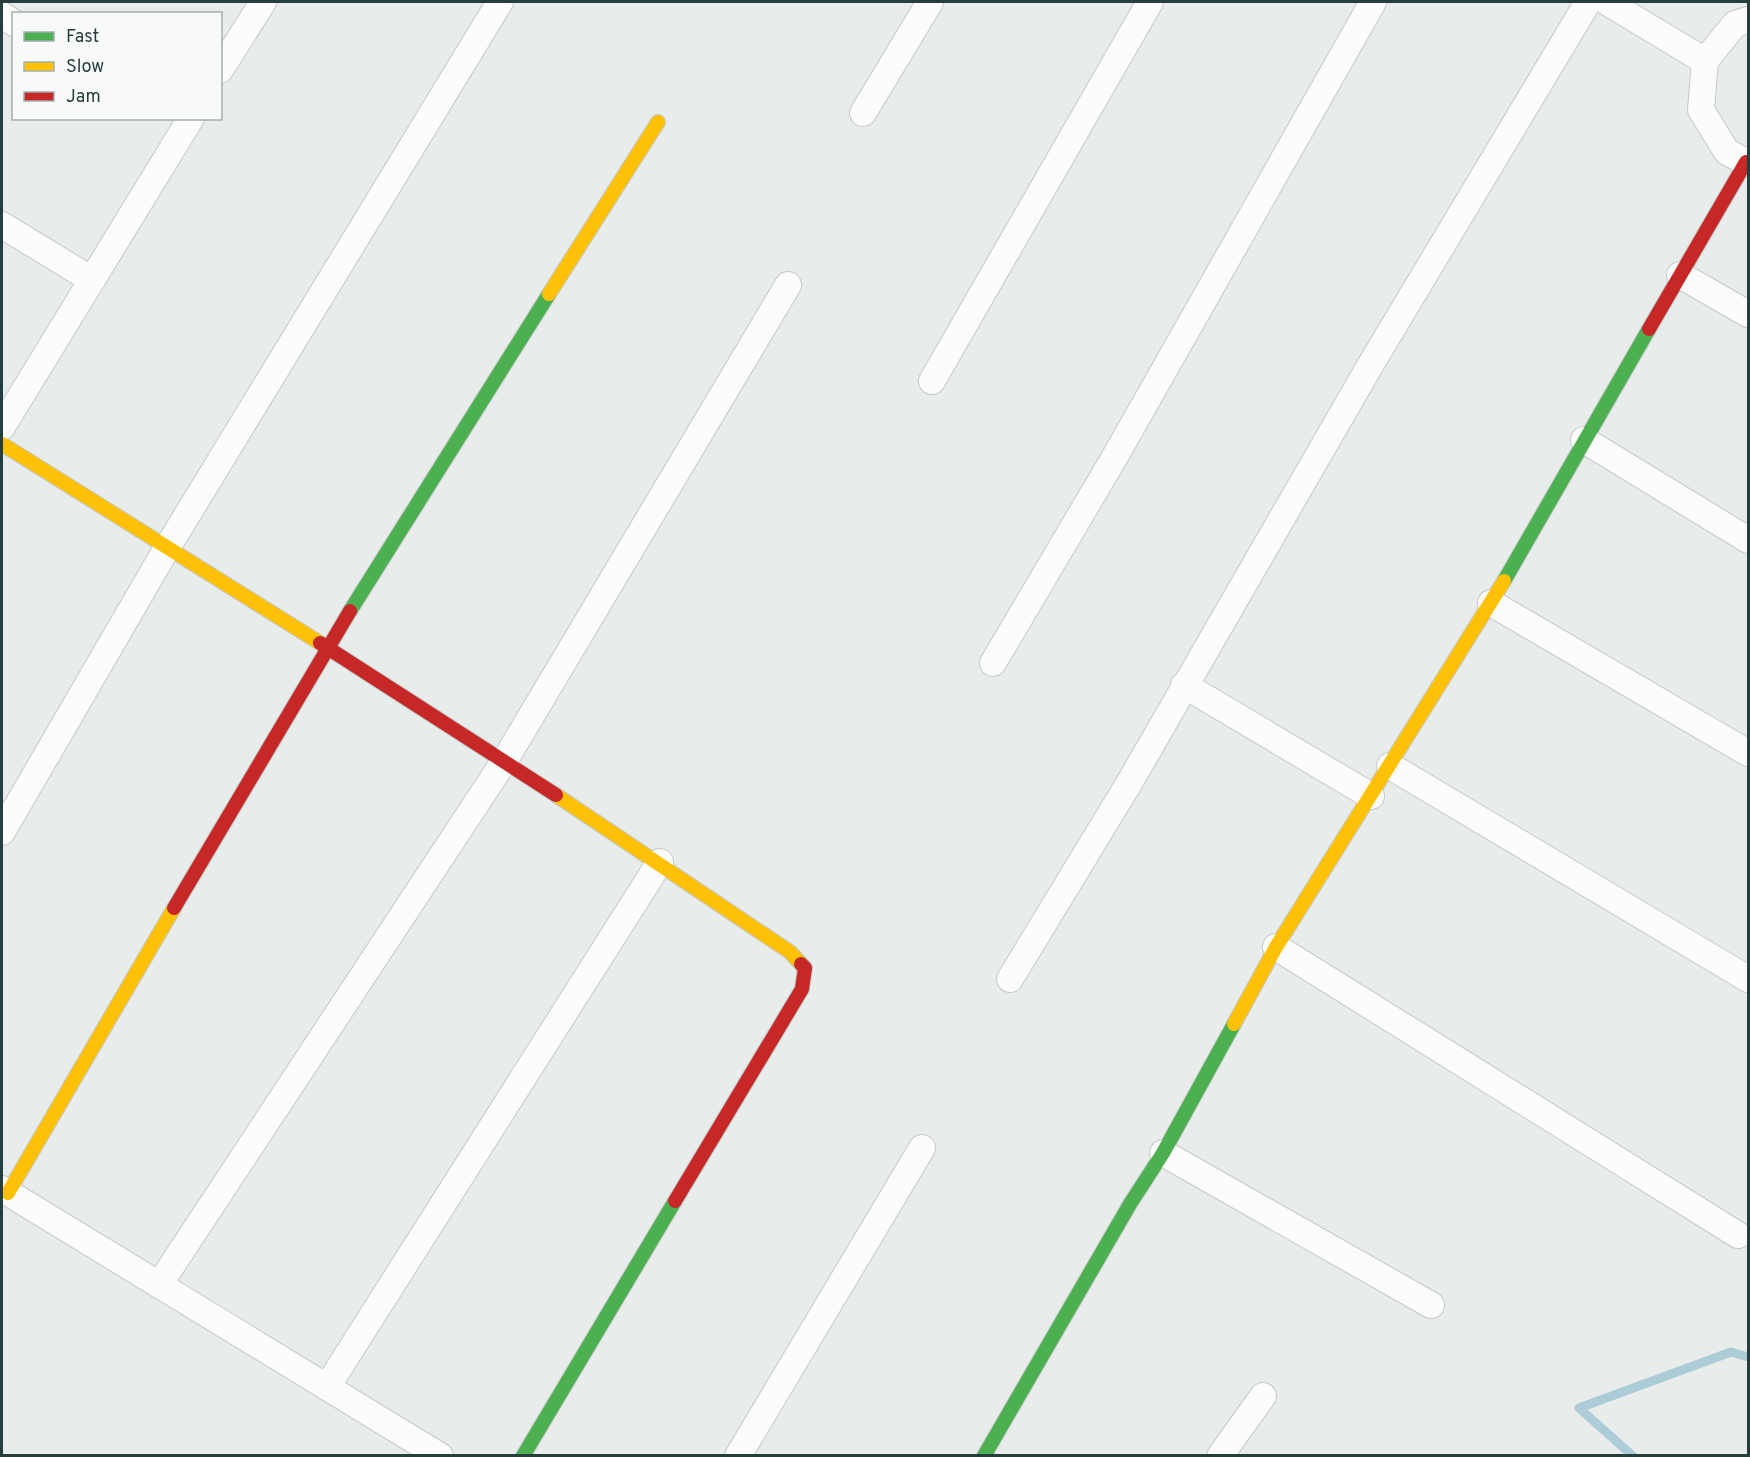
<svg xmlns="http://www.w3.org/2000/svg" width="1750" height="1457" font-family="Overpass,sans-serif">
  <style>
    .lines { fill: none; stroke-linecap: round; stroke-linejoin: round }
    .stream { stroke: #acccd7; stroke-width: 9 }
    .street-casing { stroke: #c5c9c8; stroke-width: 28 }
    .fast-casing { stroke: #c2c8c6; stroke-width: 16 }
    .slow-casing { stroke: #c2c8c6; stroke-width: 16 }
    .jam-casing { stroke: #c2c8c6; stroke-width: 16 }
    .street { stroke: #fcfcfc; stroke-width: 26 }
    .fast { stroke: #4caf50; stroke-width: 14 }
    .slow { stroke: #ffc107; stroke-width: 14 }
    .jam { stroke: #c62828; stroke-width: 14 }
  </style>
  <rect width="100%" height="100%" fill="#e8eceb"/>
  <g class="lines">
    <polyline class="stream" points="1633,1456 1579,1408 1731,1352 1748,1357"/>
    <defs>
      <g id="street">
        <polyline points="1607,2 1705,61"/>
        <polyline points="2,15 14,23"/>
        <polyline points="1748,20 1735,24 1705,61 1701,110 1727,152 1748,163"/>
        <polyline points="220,70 263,2"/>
        <polyline points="863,113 930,2"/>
        <polyline points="2,225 92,280"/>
        <polyline points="1680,275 1748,314"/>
        <polyline points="932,381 1150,2"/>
        <polyline points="2,427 191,118"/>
        <polyline points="1584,440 1748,540"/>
        <polyline points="1491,603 1748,753"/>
        <polyline points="993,663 1113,460 1373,2"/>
        <polyline points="1184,685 1371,796"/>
        <polyline points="1390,766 1748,979"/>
        <polyline points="2,832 167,548 500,2"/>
        <polyline points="1276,947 1738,1235"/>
        <polyline points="1010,979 1128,785 1371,364 1588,2"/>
        <polyline points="1163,1153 1431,1305"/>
        <polyline points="2,1189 440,1456"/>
        <polyline points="159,1285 505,760 788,285"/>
        <polyline points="327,1387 660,862"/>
        <polyline points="738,1456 922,1148"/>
        <polyline points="1220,1456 1263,1396"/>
      </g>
      <g id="fast">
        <polyline points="1504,581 1649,329"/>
        <polyline points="350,611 549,294"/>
        <polyline points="523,1456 675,1201"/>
        <polyline points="984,1456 1130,1204 1163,1153 1234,1024"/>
      </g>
      <g id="slow">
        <polyline points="549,294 658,122"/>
        <polyline points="2,444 320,643"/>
        <polyline points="556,795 790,952 801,964"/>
        <polyline points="1234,1024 1276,947 1504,581"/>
        <polyline points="8,1193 174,908"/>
      </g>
      <g id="jam">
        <polyline points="1649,329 1746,162"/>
        <polyline points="320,643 556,795"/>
        <polyline points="174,908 350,611"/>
        <polyline points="675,1201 802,989 805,968 801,964"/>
      </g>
    </defs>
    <use href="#street" class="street-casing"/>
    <use href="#fast" class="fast-casing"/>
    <use href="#slow" class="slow-casing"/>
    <use href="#jam" class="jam-casing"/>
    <use href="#street" class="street"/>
    <use href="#fast" class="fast"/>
    <use href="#slow" class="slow"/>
    <use href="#jam" class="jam"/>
  </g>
  <rect width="1750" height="1457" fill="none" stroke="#263f3c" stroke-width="6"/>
  <rect x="12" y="12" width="210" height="108" fill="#f7faf9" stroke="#a3afad" stroke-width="1.5"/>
  <rect x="24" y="32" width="30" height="9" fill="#4caf50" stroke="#a3afad" stroke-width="1.5"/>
  <text x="66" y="42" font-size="18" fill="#263f3c">Fast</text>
  <rect x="24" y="62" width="30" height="9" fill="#ffc107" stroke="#a3afad" stroke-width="1.5"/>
  <text x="66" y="72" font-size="18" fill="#263f3c">Slow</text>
  <rect x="24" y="92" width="30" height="9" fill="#c62828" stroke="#a3afad" stroke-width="1.5"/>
  <text x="66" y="102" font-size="18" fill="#263f3c">Jam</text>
</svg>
